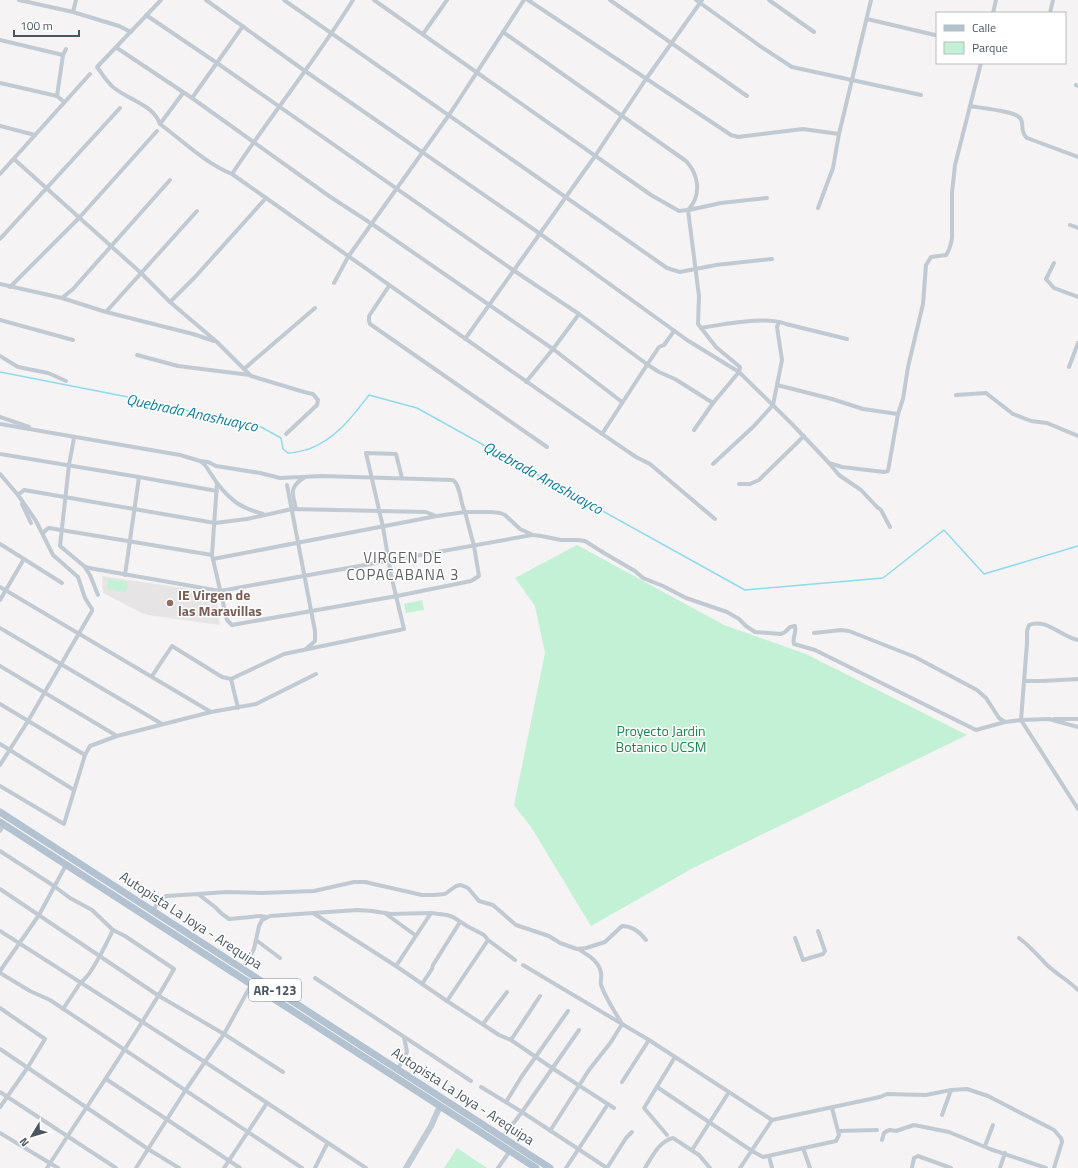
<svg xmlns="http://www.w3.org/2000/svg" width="1078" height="1168" font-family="'Titillium Web',sans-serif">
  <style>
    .education { fill: #e6e4e5 }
    .green { fill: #c3f1d5 }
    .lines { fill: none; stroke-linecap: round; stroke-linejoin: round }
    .stream { stroke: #90daee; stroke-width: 1.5 }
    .street { stroke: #c1cad2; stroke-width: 4 }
    .secondary { stroke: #c1cbd6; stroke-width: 6 }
    .primary { stroke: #b3c2d1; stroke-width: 7 }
    .education-dot { fill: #8d6e63; stroke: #fff; stroke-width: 1.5 }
    .labels { text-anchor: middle; stroke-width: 3; stroke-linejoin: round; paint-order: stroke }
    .shield { fill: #fff; stroke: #808990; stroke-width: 1 }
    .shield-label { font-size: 13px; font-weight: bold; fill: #4a5661 }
    .education-label { font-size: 14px; font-weight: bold; fill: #785e54; stroke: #fff; text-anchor: start }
    .park-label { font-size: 14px; fill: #17864f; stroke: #fff }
    .street-label { font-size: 14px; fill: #4a5661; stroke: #fff }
    .water-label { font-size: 15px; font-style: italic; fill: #0c7c9b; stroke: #fff }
    .neighbourhood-label { font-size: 15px; letter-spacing: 1px; fill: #5f6368; stroke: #fff }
  </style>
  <rect width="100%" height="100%" fill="#f5f3f3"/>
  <polygon class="education" points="102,576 216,593 220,625 148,615 140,612 103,593"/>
  <g class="green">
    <polygon points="577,545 724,625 806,654 967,735 693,868 591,926 531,827 514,805 545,653 535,606 515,578"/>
    <polygon points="108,579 128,582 126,592 107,589"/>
    <polygon points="422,600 424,610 406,613 404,604"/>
    <polygon points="457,1148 487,1168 444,1168"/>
  </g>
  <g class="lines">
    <path class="stream" d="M0 372 123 396 261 427 281 438 283 449 288 453C295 453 301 451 309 449 336 439 352 417 369 395L417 408 745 590 883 578 944 530 984 574 1078 546"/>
    <g class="street">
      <polyline points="19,0 73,12"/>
      <polyline points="76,0 73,12 119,26 131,32"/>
      <path d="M161 0 97 67C102 74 107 82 113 87 128 100 153 104 160 124 183 141 205 163 232 174 366 268 500 365 636 457L650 464 715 519"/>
      <path d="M206 0 305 71 539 233 687 340 739 372 792 424 829 463 842 467 884 472 888 471 898 414 903 399 908 367 923 304 926 265 931 257 946 255C950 250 951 244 952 238V193L955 165 981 63"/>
      <polyline points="284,0 667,268 680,272 716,265 772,259"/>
      <polyline points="374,0 651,195 679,211 688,210 699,296 698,324 716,347 740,367 739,372 713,403 694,430"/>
      <polyline points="528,0 731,135 738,137 803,129 839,134"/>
      <polyline points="610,0 747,96"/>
      <polyline points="696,0 760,46 792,67 921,95"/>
      <polyline points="769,0 814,32"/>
      <polyline points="993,13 996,0"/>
      <polyline points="1050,13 1053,0"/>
      <polyline points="146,15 217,63 513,270 579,314 648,365 659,372 675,379 713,403"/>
      <polyline points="867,19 935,35"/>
      <path d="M503 32 686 161C699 175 702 195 688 210"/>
      <polyline points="423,34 447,0"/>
      <polyline points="0,40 63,55"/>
      <polyline points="117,48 192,98 329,196 372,224 553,349 622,402"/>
      <polyline points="0,83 57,96"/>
      <polyline points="1076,85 1078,86"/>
      <polyline points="192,98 243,26"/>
      <polyline points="64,102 57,96 63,55 66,49"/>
      <path d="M970 106C980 108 1015 111 1020 118 1025 124 1019 131 1027 138L1078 157"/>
      <polyline points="160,124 183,93"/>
      <polyline points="0,126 35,135"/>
      <polyline points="14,159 141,273 170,302 217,342 251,376 304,392 313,394 318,400 317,405 286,434"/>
      <polyline points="0,174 90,74"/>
      <path d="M232 174C271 115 316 60 353 0"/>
      <polyline points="818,208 833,168 839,134 871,0"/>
      <polyline points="689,210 721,203 767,198"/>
      <polyline points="1070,225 1078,228"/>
      <polyline points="0,239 120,108"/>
      <polyline points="1054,263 1046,279 1054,288 1078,297"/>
      <polyline points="334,283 348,257 449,115 524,0"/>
      <polyline points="0,284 62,298 106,312 193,334 214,341"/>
      <polyline points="389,286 369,316 369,321 370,324 547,447"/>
      <polyline points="10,287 79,218 157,131"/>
      <polyline points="62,298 73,289 170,180"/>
      <polyline points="170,302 195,277 266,198"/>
      <polyline points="106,312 197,211"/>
      <polyline points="0,320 73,340"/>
      <path d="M701 328C723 324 766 316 786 324L847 339"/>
      <polyline points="465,339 595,156 646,79 702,0"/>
      <polyline points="137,355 178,366 250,375"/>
      <polyline points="0,356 18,367 48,373 66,381"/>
      <polyline points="1069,367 1078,343"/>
      <polyline points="244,369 315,308"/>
      <polyline points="526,382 553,349 579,314"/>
      <polyline points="777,385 832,399 863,409 898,414"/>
      <polyline points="956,395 986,393 1013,414 1031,421 1047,423 1078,436"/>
      <polyline points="0,417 29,427"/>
      <path d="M0 424 180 455 200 461 205 465 217 483 212 555 227 620 232 625 397 596 471 581 479 576 474 546 465 512C460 503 461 486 453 480L322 476 280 478 260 473 216 466 208 462 200 461"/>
      <polyline points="602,434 643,371 659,347 664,345 674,331"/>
      <polyline points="74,438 69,465 60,546 84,566 89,568 220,591 532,535"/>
      <polyline points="0,454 139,477 217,491"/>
      <polyline points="829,463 839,475 861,490 877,507 881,510 890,527"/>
      <polyline points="713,464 754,426 773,405 782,360 777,327 779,322"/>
      <polyline points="0,474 18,495 24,490 215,523 247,519 292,509 426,512 436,516"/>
      <path d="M217 483C231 501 241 508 263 514"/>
      <polyline points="739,484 750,484 759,480 804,436"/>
      <polyline points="287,485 315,631 315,641 306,649"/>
      <polyline points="22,504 31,523"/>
      <path d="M296 509C292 492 289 487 305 477"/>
      <polyline points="43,533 47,529 49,528 212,555"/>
      <polyline points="0,544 24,559"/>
      <path d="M213 559 437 516 465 512H491L500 513 505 515 520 529 533 535 541 536 561 540H578L585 541 604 553 635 571 643 578 663 586 686 598 727 612 739 619 746 626 755 632 781 634 785 632 790 627 795 626C797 632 792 637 794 644L815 650 976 730 1005 722"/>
      <polyline points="84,566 90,575 98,595"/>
      <polyline points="125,575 139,477"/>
      <polyline points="0,587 211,712"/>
      <polyline points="0,600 24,559 62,583"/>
      <polyline points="0,628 162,724"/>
      <polyline points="814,633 841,630 849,631 915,657 977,690 986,698 999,718 1005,722 1021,720 1049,719 1078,727"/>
      <path d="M1078 640C1061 637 1047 618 1029 625L1027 631V643L1021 720 1078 809"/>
      <polyline points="0,666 117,736"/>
      <polyline points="152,676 172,646 222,677 231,679 284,654 404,629 391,575 383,527 366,453 396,454 402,478"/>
      <polyline points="231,679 238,708"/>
      <polyline points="1024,681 1043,681 1078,679"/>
      <polyline points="0,704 85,755"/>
      <polyline points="1054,719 1078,719"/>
      <polyline points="0,744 74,790"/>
      <polyline points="0,765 28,721 92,611 92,609 85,598 78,577 53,555 36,521 18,495"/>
      <polyline points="0,786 64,824 85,755 90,746 117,736 211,712 256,704 316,674"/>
      <polyline points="0,831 4,824"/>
      <path d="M0 851 54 886 70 898 92 910 113 930 125 936 174 969C135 1038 89 1102 47 1168"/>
      <polyline points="0,889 159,996 224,1034 283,1072"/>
      <path d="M198 894 226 892 263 893 314 891 354 882H365L422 895H434L445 894 456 886 461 885 468 888 479 901 493 905 516 925 549 936 560 943 577 949 586 948 605 942 622 926C633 926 640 932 646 940"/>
      <polyline points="153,911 158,902 166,896 198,894 215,907 222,914 229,919 260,916 266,917"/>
      <polyline points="313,913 358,910 372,911 391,914 431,913 447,915 453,917 467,926 484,935 488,940 515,960"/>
      <polyline points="386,914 415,935"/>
      <polyline points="0,931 205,1062 366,1168"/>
      <polyline points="795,938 803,960 823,954 825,951 818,931"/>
      <path d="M1019 938C1030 946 1037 955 1046 964 1056 974 1068 980 1078 990"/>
      <polyline points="256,940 280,958"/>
      <polyline points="523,965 649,1040 772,1120 880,1097 887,1094 926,1095 951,1090 967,1089 988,1096 1054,1130 1061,1138 1062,1142 1054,1168"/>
      <polyline points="396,966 431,913"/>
      <polyline points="243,969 254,949 259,926 262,920 270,916 313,913 396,966 447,1001 499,1035 511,1040 552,1068 614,1108"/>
      <polyline points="0,971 39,915 66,865"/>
      <polyline points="0,973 30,991 50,1000 302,1168"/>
      <polyline points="315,978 471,1081"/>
      <polyline points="422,984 432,969 433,965 460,922"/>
      <polyline points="447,1001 488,940"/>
      <polyline points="0,1008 45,1039 28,1067 0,1107"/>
      <path d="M63 1009 81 982C91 977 107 942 113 930"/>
      <polyline points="483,1024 507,992"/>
      <polyline points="511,1040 540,996"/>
      <polyline points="0,1049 148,1149 179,1168"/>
      <polyline points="398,1069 407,1052 404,1037"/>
      <polyline points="106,1079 240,1168"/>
      <polyline points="622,1082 649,1040"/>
      <polyline points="481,1087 522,1112 607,1168 626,1138 632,1132"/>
      <polyline points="657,1087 752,1151 763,1157 836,1141 839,1135 838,1131 832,1108"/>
      <polyline points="0,1092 116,1168"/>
      <polyline points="506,1102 522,1076 568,1011"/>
      <polyline points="942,1115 951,1090"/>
      <path d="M550 1131 589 1070 611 1042 622 1024C615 1012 606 999 601 985 600 981 602 977 601 973 599 961 588 955 578 949"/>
      <polyline points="838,1131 877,1130"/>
      <polyline points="0,1133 58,1168"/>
      <polyline points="667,1135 644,1108 675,1057"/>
      <polyline points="503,1137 522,1112 579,1030"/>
      <polyline points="882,1140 884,1133 887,1131 890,1130 896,1131 914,1125 949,1132 990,1149 1046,1168"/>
      <polyline points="985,1146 993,1125"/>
      <polyline points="803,1148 810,1168"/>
      <polyline points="692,1150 729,1092"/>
      <polyline points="769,1156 772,1168"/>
      <polyline points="136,1168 185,1091 224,1034 251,985"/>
      <polyline points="224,1168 267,1103"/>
      <polyline points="315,1168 327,1144"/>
      <polyline points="498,1168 510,1151"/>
      <polyline points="566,1168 608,1104"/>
      <path d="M645 1168C652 1157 659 1141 673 1138L699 1155 710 1168"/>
      <polyline points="740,1168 772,1120"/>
      <polyline points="912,1168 914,1158 918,1156 951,1168"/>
      <polyline points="1000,1168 1005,1153"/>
    </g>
    <polyline class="secondary" points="406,1168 431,1126 440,1106"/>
    <g class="primary">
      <polyline points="0,812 550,1168"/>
      <polyline points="0,822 536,1168"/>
    </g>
  </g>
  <circle class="education-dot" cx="170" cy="603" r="4"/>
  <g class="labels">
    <rect class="shield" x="249" y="979" width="52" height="22" rx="3"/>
    <g class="shield-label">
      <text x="275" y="995">AR-123</text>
    </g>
    <g class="education-label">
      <text x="178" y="600">IE Virgen de<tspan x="178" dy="16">las Maravillas</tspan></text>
    </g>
    <g class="park-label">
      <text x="661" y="736">Proyecto Jardin<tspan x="661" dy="16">Botanico UCSM</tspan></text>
    </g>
    <g class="street-label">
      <text transform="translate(191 920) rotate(33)" y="5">Autopista La Joya - Arequipa</text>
      <text transform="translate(463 1096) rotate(33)" y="5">Autopista La Joya - Arequipa</text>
    </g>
    <g class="water-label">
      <text transform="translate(192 413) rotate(12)" y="5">Quebrada Anashuayco</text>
      <text transform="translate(543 478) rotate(29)" y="5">Quebrada Anashuayco</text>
    </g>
    <g class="neighbourhood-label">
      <text x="403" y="563">VIRGEN DE<tspan x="403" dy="17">COPACABANA 3</tspan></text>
    </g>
  </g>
  <rect x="936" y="12" width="130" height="52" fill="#ffffff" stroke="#b7bbc0"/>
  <rect x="944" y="25" width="20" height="6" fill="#b3c2d1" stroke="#b7bbc0"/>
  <text x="972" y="32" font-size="12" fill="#4a5661">Calle</text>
  <rect x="944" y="42" width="20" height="12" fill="#c3f1d5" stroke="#b7bbc0"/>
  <text x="972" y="52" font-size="12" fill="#4a5661">Parque</text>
  <g transform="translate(32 1136) rotate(232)" stroke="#ffffff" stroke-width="3" paint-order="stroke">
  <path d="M0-3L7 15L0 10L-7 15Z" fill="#4a5661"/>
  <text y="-6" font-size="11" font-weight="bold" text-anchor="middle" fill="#4a5661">N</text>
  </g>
  <path d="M14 30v6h65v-6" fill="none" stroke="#4a5661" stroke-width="2"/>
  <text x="20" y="30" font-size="12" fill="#4a5661" stroke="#ffffff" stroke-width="3" paint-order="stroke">100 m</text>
</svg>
